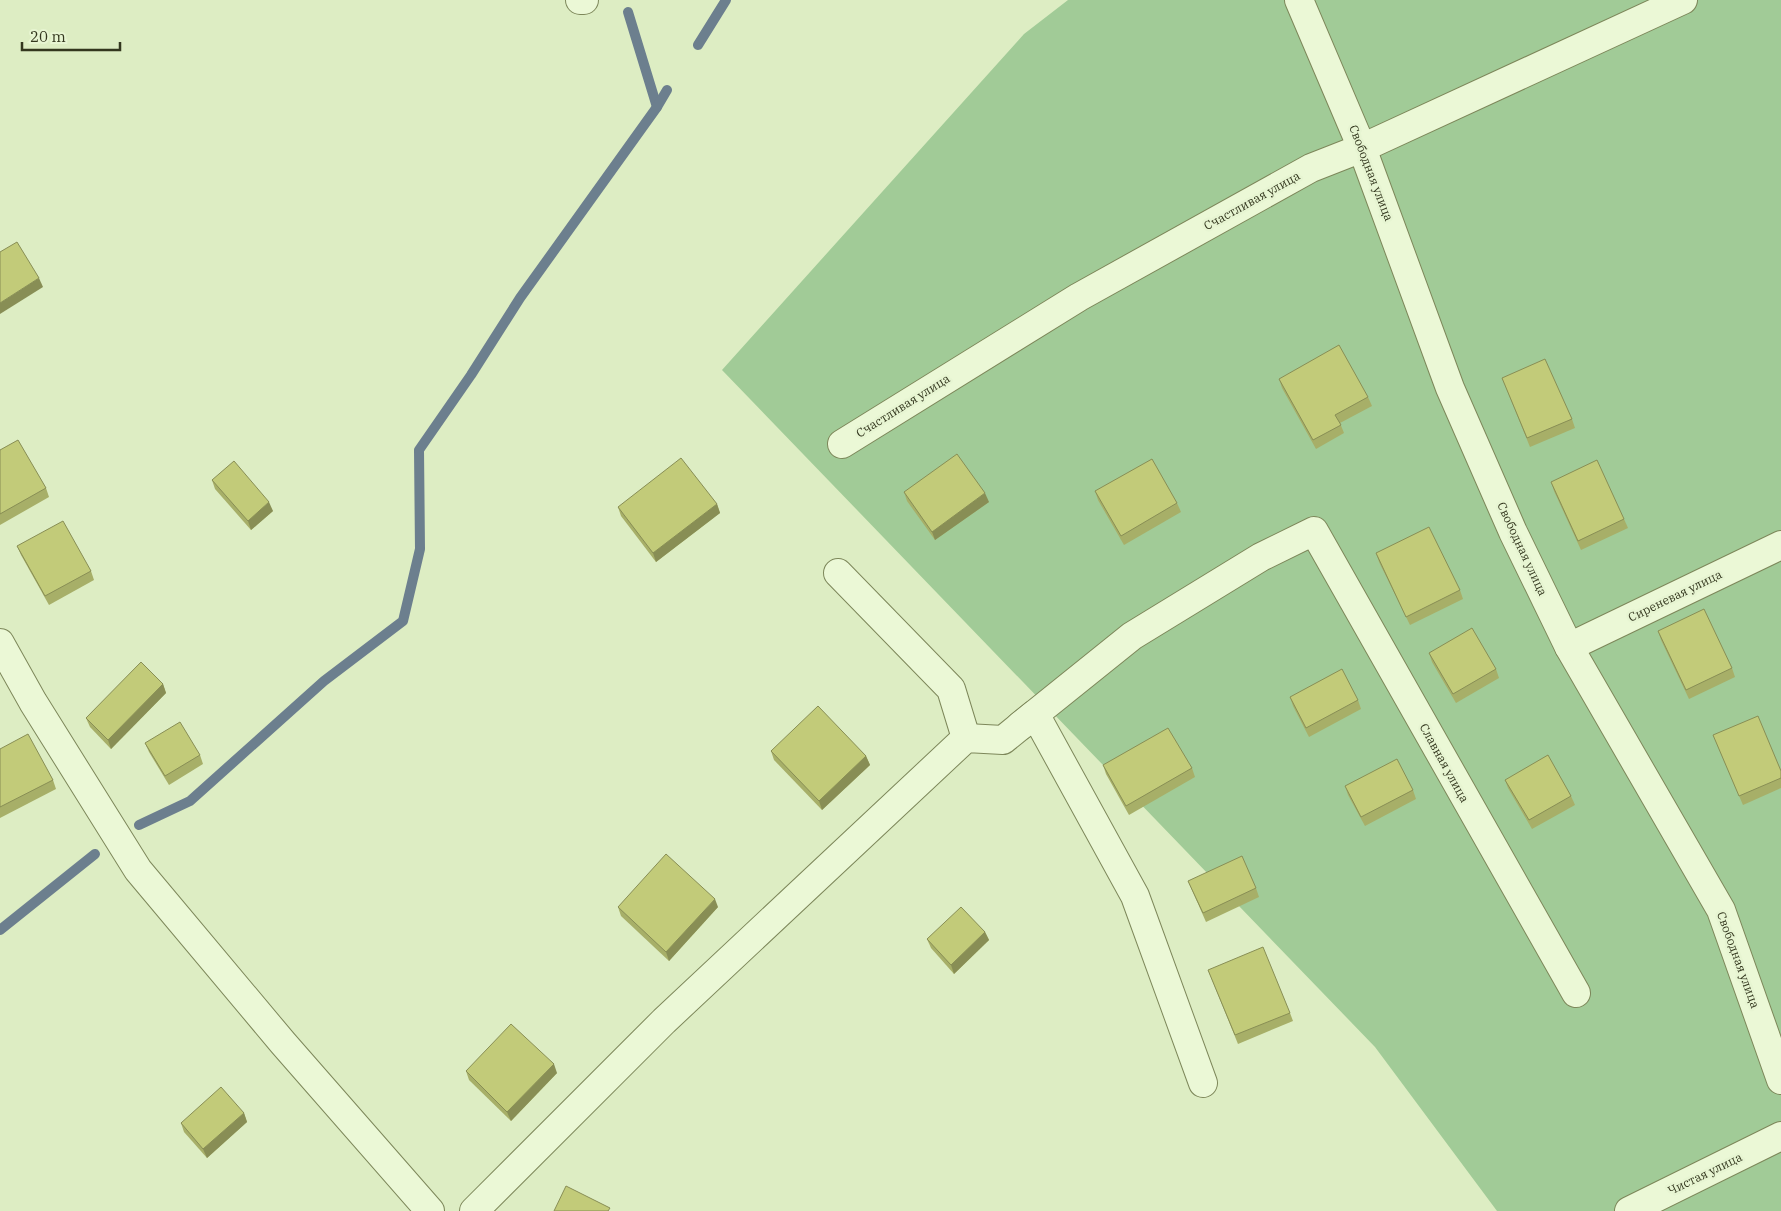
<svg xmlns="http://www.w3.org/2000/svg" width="1781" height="1211" font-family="'IBM Plex Serif',serif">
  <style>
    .green { fill: #a1cb97 }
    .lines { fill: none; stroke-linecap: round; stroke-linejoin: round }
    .stream { stroke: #6c7f8e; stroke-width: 10 }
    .minor-casing { stroke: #7d875a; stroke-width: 30 }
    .minor { stroke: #ebf8d6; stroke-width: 28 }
    .wall { fill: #a7af68 }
    .shaded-wall { fill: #888e55 }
    .building { fill: #c2cb79; stroke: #888e55 }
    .labels { text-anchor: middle; stroke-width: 5; stroke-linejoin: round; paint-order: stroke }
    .street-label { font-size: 12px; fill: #33371e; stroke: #e7f5d2 }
  </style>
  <rect width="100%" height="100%" fill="#ddedc3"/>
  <polygon class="green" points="1068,0 1781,0 1781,1211 1497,1211 1375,1047 722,370 1024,34"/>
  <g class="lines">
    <g class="stream">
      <polyline points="628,12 657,107"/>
      <polyline points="698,45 726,0"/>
      <polyline points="139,825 190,801 324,681 403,621 420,549 419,450 471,375 520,298 657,107 667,90"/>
      <polyline points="0,930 95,854"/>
    </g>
    <defs>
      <g id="minor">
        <polyline points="580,0 584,0"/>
        <polyline points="1299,0 1362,148 1450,388 1513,532 1569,647 1721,910 1781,1080"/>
        <polyline points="842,444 1079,297 1311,168 1362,148 1683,0"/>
        <polyline points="838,573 951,689 966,738"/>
        <polyline points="0,643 33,702 138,870 283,1043 430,1211"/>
        <polyline points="1569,647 1781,545"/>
        <polyline points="1020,726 1132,636 1261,557 1314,531 1576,993"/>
        <polyline points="474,1211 664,1021 966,738 1003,740 1035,714 1135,896 1203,1083"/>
        <polyline points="1629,1211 1781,1136"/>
      </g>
    </defs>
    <use href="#minor" class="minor-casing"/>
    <use href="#minor" class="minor"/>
  </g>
  <g class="wall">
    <polygon points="1502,378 1572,419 1575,428 1530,447"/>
    <polygon points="1279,379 1368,397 1372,406 1340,423 1344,433 1316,449 1282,388"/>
    <polygon points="0,450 46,488 49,497 0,525"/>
    <polygon points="212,480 273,511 251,530 215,489"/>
    <polygon points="1551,482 1624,519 1628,528 1581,550 1554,491"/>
    <polygon points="1095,491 1177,503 1181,512 1124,545 1098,500"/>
    <polygon points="904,492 989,502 935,540 907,501"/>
    <polygon points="717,504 720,513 656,562 621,516 618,507"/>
    <polygon points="17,546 91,571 94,580 49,605 21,555"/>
    <polygon points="1376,553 1460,590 1463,599 1410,625 1379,562"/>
    <polygon points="1658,631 1732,668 1735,677 1689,699 1661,640"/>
    <polygon points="1429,653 1496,669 1499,678 1456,703 1432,662"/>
    <polygon points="163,684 166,693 111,749 90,727 86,718"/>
    <polygon points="1290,697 1358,700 1361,709 1309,737 1293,706"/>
    <polygon points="1713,735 1781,771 1781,788 1743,805"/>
    <polygon points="145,743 200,755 203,764 169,785 149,752"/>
    <polygon points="0,749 53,780 56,789 0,818"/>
    <polygon points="771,751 866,756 870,765 822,810 774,760"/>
    <polygon points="1103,765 1192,768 1195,777 1129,815 1106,774"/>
    <polygon points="1505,780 1571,796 1575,805 1532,829 1508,788"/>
    <polygon points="1345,786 1413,790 1416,799 1365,826 1348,795"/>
    <polygon points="1188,881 1256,888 1259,897 1206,922"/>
    <polygon points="618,907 718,907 669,961 621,916"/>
    <polygon points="985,932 989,940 954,974 931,948 927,939"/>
    <polygon points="1208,970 1290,1013 1293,1021 1238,1044"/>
    <polygon points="466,1071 557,1073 511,1121 469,1080"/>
    <polygon points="244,1113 247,1122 207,1158 184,1132 181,1123"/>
  </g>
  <g class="shaded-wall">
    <polygon points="39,278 43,287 0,314 0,303"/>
    <polygon points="985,493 989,502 935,540 932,532"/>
    <polygon points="269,502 273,511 251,530 248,521"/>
    <polygon points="717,504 720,513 656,562 653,553"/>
    <polygon points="163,684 166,693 111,749 108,740"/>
    <polygon points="866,756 870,765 822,810 819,801"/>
    <polygon points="715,899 718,907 669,961 666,952"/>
    <polygon points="985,932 989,940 954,974 951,965"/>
    <polygon points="554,1064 557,1073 511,1121 507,1112"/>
    <polygon points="244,1113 247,1122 207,1158 203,1149"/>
  </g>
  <g class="building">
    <polygon points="17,242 39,278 0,303 0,252"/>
    <polygon points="1339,345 1368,397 1335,415 1341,425 1313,440 1279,379"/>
    <polygon points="1545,359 1572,419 1527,438 1502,378"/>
    <polygon points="18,440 46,488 0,514 0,450"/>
    <polygon points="957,454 985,493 932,532 904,492"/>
    <polygon points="681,458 717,504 653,553 618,507"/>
    <polygon points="1152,459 1177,503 1121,536 1095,491"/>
    <polygon points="1597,460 1624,519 1578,541 1551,482"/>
    <polygon points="234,461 269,502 248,521 212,480"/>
    <polygon points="63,521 91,571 45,596 17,546"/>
    <polygon points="1429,527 1460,590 1406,617 1376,553"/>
    <polygon points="1704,609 1732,668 1686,690 1658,631"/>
    <polygon points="1472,628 1496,669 1453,694 1429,653"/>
    <polygon points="141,662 163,684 108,740 86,718"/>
    <polygon points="1342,669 1358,700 1306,728 1290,697"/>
    <polygon points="818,706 866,756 819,801 771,751"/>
    <polygon points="1758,716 1781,771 1781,778 1739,796 1713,735"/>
    <polygon points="180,722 200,755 165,776 145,743"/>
    <polygon points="1168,728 1192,768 1126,806 1103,765"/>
    <polygon points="28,734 53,780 0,807 0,749"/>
    <polygon points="1548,755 1571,796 1529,820 1505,780"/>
    <polygon points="1397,759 1413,790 1361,817 1345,786"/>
    <polygon points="666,854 715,899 666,952 618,907"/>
    <polygon points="1242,856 1256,888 1203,913 1188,881"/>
    <polygon points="961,907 985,932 951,965 927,939"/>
    <polygon points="1263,947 1290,1013 1235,1035 1208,970"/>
    <polygon points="511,1024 554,1064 507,1112 466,1071"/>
    <polygon points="221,1087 244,1113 203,1149 181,1123"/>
    <polygon points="566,1186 610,1208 608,1211 554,1211"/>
  </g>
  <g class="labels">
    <g class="street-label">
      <text transform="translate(1371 173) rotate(69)" y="4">Свободная улица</text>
      <text transform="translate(1252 201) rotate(-29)" y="4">Счастливая улица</text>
      <text transform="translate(903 406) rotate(-32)" y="4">Счастливая улица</text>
      <text transform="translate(1522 549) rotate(65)" y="4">Свободная улица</text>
      <text transform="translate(1675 596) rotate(-26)" y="4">Сиреневая улица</text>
      <text transform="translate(1444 763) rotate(61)" y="4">Славная улица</text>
      <text transform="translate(1738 960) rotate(70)" y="4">Свободная улица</text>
      <text transform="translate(1705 1174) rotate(-26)" y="4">Чистая улица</text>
    </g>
  </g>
  <path d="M22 42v8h98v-8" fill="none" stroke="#33371e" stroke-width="2.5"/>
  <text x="30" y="42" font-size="15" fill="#33371e" stroke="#e7f5d2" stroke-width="4" paint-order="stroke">20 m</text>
</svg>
